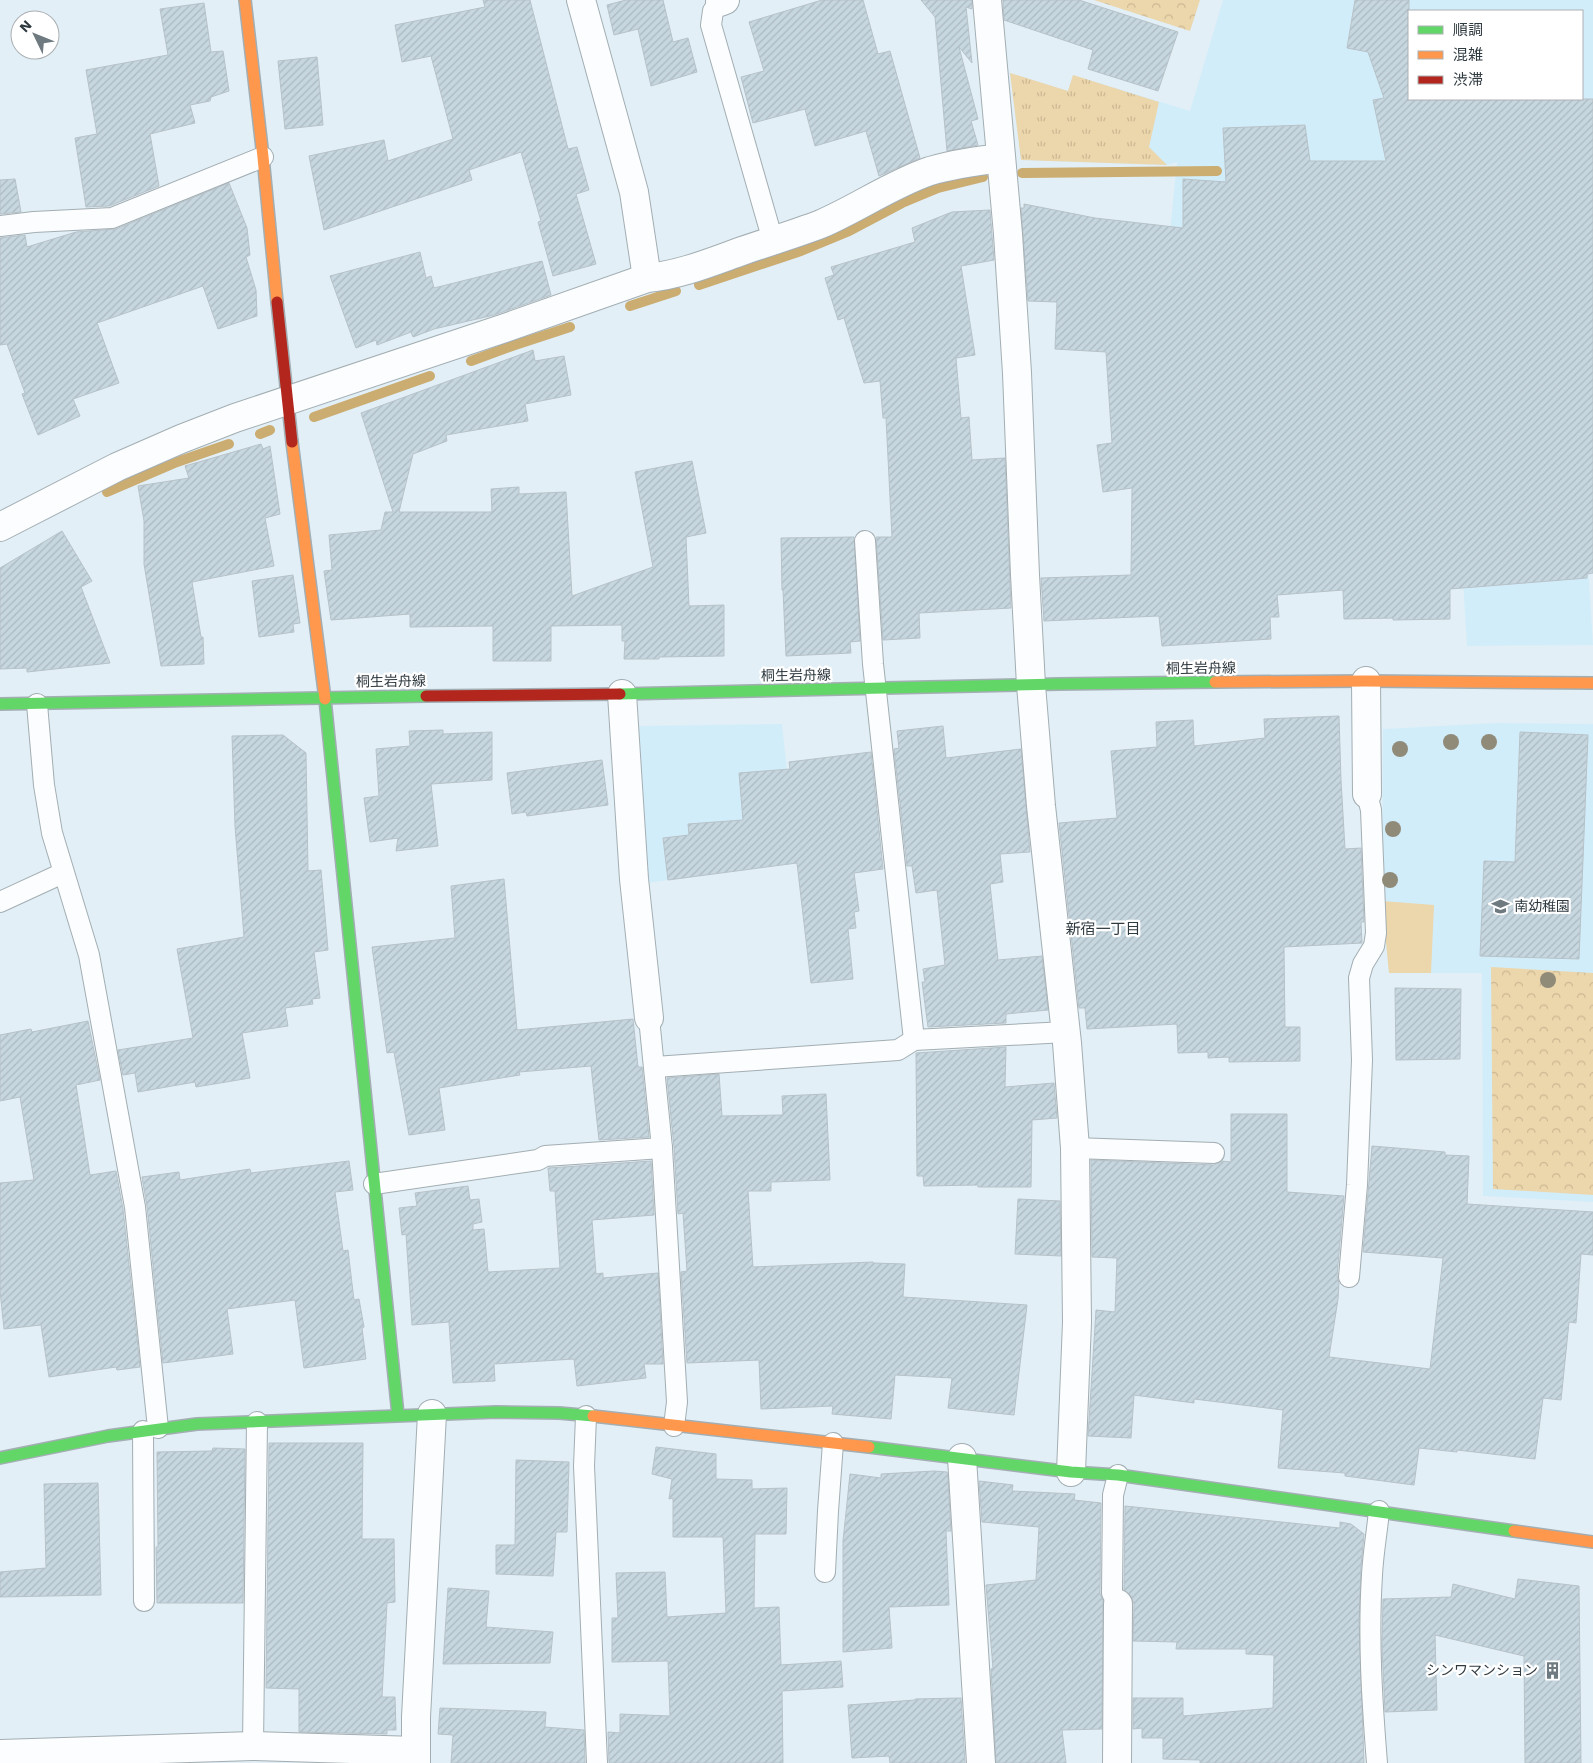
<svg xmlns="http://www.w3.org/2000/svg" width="1593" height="1763" font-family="'Work Sans','Noto Sans JP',sans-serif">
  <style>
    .built { fill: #d2edfa; fill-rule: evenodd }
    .grass { fill: url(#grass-tufts) }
    .park { fill: url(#park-crowns) }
    .pitch { fill: #ecd6ab }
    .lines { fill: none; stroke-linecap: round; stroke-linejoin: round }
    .stream { stroke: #cbac71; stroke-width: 10 }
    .building { fill: url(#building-hatch); stroke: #b7c2c8 }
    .lane-casing { stroke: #a3aeb3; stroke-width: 22 }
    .street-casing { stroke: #a3aeb3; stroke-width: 30 }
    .fast-casing { stroke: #a3aeb3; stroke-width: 14 }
    .slow-casing { stroke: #a3aeb3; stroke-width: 14 }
    .jam-casing { stroke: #a3aeb3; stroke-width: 14 }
    .lane { stroke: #fbfdfe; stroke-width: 20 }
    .street { stroke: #fbfdfe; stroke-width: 28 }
    .fast { stroke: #63d668; stroke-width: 11 }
    .slow { stroke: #ff974d; stroke-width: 11 }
    .jam { stroke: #b3261e; stroke-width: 11 }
    .tree { fill: #908a79 }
    .labels { text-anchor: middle; stroke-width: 4.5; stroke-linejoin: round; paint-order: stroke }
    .street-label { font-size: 14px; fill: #2f3a40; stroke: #fff }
    .poi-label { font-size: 14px; fill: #2f3a40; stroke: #fff; text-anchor: start }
    .neighbourhood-label { font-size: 15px; fill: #2f3a40; stroke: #fff }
  </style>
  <defs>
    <pattern id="grass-tufts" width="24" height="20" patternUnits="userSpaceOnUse" patternTransform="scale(1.25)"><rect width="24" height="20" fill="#ecd6ab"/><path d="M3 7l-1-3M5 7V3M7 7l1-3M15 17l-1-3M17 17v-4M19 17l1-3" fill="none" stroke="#cbb894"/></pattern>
    <pattern id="park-crowns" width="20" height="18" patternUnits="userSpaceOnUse" patternTransform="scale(1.25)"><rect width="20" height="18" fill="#ecd6ab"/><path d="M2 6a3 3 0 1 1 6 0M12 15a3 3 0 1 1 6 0" fill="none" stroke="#cbb894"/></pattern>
    <pattern id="building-hatch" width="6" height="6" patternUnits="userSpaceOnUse" patternTransform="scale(1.25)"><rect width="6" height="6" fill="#c7d7e0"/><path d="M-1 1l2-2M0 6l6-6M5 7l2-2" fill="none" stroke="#abb9c1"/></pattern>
  </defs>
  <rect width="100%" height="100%" fill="#e2eff6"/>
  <g class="built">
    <path d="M1223 0H1593V518L1585 520 1593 645 1467 646 1461 549 1158 350 1177 162 1167 165 1021 160 1010 73 1068 91 1073 75 1190 111ZM1409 11H1582V99H1409Z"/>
    <polygon points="1496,723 1593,724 1593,1202 1483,1196 1482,973 1389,973 1382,901 1383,729"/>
    <polygon points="782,724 797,863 646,883 636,726"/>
  </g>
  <polygon class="grass" points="1010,73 1068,91 1073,75 1159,102 1149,147 1167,165 1021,160"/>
  <g class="park">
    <polygon points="1094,0 1200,0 1190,31"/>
    <polygon points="1491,967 1593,973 1593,1195 1493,1189"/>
  </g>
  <polygon class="pitch" points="1382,901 1434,905 1431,973 1389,973"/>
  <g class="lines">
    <g class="stream">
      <polyline points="1022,173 1217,171"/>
      <polyline points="699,285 801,251 847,232 902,203 938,188 983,177"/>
      <polyline points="630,306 676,291"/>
      <polyline points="471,361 512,346 570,327"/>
      <polyline points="314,417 430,376"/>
      <polyline points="260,434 270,430"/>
      <polyline points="107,492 177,462 229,444"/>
    </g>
  </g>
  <g class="building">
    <polygon points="483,0 530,0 568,149 577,147 589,190 576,194 596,264 553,276 538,222 541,221 521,152 469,170 472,180 324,230 309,156 384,140 388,161 453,139 431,56 402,62 395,25 485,7"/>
    <polygon points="626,0 663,0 673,42 688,38 697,72 651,86 638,29 614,35 607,5"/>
    <polygon points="822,0 863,0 878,54 890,51 920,158 879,176 866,131 815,146 805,109 753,123 741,77 764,71 749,22"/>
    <polygon points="921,0 972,0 972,9 966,7 972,63 959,47 978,119 971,121 978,145 947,151 935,17"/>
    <polygon points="1003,0 1079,0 1178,32 1158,91 1088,69 1093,50 1004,20"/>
    <polygon points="1355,0 1409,0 1409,99 1593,99 1593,573 1587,574 1587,578 1450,589 1450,619 1393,620 1393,618 1344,619 1343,590 1277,595 1279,617 1270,617 1271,639 1162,646 1159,616 1044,621 1041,578 1131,575 1132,488 1103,492 1097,445 1112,443 1106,352 1055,349 1057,302 1028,301 1021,208 1024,208 1024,204 1095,218 1183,228 1183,179 1226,182 1223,128 1305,125 1310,161 1386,161 1373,100 1384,98 1368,52 1347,48"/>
    <polygon points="204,3 211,52 223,51 229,91 211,97 210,101 190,105 195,123 150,134 159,186 109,206 86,207 75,138 97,134 86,70 168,55 160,9"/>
    <polygon points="317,57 323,125 285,129 278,61"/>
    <polygon points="15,179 21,212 0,214 0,180"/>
    <polygon points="229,183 247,228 250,255 246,257 256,290 257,316 218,329 203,286 97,323 119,383 73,399 80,416 38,435 22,394 25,393 7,344 0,345 0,238 25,235 27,247 76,232 116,229"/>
    <polygon points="990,210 994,260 961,266 975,355 956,358 961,418 969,417 972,460 1005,458 1011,608 919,613 920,638 883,640 876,537 892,537 886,418 883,418 880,381 864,383 844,318 838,320 825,278 834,275 831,267 915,242 912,228 952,212"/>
    <polygon points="420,252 426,278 431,276 434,288 542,261 551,295 494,315 434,329 413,337 411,332 377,345 376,340 356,348 330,276"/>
    <polygon points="533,350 535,361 564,356 571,395 525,404 528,421 446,435 447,441 413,454 399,512 492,512 491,489 519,487 519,494 566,492 572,596 653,567 635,472 692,461 706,533 686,537 689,606 724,605 724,656 659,657 659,659 624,659 625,641 622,641 622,625 551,626 551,661 493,661 493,626 410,627 410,614 331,620 324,571 332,570 329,535 381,530 385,512 393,512 361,413"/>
    <polygon points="261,444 263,449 270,446 280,514 265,518 274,566 192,582 201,637 203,637 204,664 161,666 144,564 144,521 138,486 189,478 185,466"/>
    <polygon points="62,531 92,581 81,587 110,663 27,672 27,668 0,669 0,568"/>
    <polygon points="854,537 860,641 850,642 851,653 786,656 783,590 782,590 781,538"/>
    <polygon points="293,575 300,623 293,624 294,632 259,637 252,581"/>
    <polygon points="1339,716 1341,780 1345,849 1361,848 1364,922 1361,922 1362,943 1284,947 1285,1027 1300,1027 1300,1061 1229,1062 1229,1057 1208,1058 1208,1052 1178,1053 1177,1024 1087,1029 1085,1008 1079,1008 1059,823 1117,818 1111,751 1157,747 1156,722 1193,720 1194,746 1265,738 1264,719"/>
    <polygon points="943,726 946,758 1021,749 1030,852 1000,854 1003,882 990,884 998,960 1042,956 1048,1010 1006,1014 1006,1023 928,1027 922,982 925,982 923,969 945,965 937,890 916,893 912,866 907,866 894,749 899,748 897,731"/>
    <polygon points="443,730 443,734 492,732 492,780 431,784 438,846 396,851 398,838 370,842 364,798 379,796 376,749 410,746 409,731"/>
    <polygon points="1520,732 1588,735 1579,959 1480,956 1484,861 1515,862"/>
    <polygon points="283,735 306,753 308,871 321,870 328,950 314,952 320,998 312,999 313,1004 285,1008 288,1026 242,1033 250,1078 196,1087 195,1082 138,1092 135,1073 123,1075 118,1050 193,1038 177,949 244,937 235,826 232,736"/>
    <polygon points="871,752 883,869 854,873 859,911 854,912 856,928 848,929 853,979 811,983 797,863 668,880 663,838 689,835 688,824 743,820 739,773 790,769 789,762"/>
    <polygon points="602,760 608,805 527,816 526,812 512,814 507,773"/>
    <polygon points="504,879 517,1030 633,1019 638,1067 642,1067 649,1137 599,1140 591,1066 519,1072 520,1075 439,1088 445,1130 409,1135 394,1052 387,1053 372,947 455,938 451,886"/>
    <polygon points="1395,988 1461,989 1460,1059 1396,1060"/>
    <polygon points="88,1021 100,1080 76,1085 90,1175 116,1171 123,1209 140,1367 117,1370 116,1367 49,1377 41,1325 4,1329 0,1291 0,1183 34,1180 20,1097 0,1101 0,1035 31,1029 32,1032"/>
    <polygon points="1006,1047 1005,1087 1054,1083 1057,1118 1032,1120 1031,1187 978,1187 978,1185 924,1186 923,1176 917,1176 916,1053"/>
    <polygon points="719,1074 722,1116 783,1115 782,1096 826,1094 830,1180 771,1182 771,1191 748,1191 753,1267 873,1262 873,1263 905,1264 903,1297 1027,1305 1014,1415 948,1408 952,1378 895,1375 891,1419 832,1414 833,1406 761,1409 759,1360 687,1363 681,1272 687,1271 683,1213 678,1214 674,1147 667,1078"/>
    <polygon points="1231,1114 1287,1114 1287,1192 1344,1196 1337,1276 1339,1283 1338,1299 1329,1357 1430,1369 1443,1258 1363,1252 1372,1146 1445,1152 1445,1155 1469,1156 1467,1204 1593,1212 1593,1255 1581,1254 1576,1323 1569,1322 1561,1400 1543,1398 1535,1459 1457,1450 1457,1452 1419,1448 1414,1485 1345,1476 1345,1473 1278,1468 1283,1410 1194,1399 1194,1403 1134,1395 1131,1438 1088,1436 1096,1310 1115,1312 1117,1258 1092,1257 1091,1160 1214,1165 1222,1161 1231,1162"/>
    <polygon points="349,1161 353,1190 335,1192 343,1251 348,1250 354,1300 359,1299 364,1327 362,1328 366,1359 304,1368 295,1300 227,1309 233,1354 163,1363 147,1206 142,1177 179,1172 180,1180 250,1169 251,1173"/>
    <polygon points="651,1161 654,1215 592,1220 596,1274 603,1273 603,1278 658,1273 663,1364 644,1364 646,1378 577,1386 574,1359 494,1364 495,1381 453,1383 449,1322 412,1325 406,1234 402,1235 399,1208 417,1206 415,1193 468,1186 470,1200 479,1199 482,1222 473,1224 473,1230 484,1229 488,1272 560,1268 555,1191 550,1191 548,1168"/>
    <polygon points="1018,1199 1060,1201 1061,1256 1015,1254"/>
    <polygon points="269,1443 363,1443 362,1539 394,1539 395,1602 387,1603 382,1697 395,1697 396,1730 387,1730 387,1734 299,1732 299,1689 266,1688"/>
    <polygon points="656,1447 716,1454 716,1479 752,1480 752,1489 787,1488 786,1534 755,1534 754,1608 779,1607 781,1665 841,1661 843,1687 782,1691 783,1763 609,1763 608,1732 620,1733 620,1714 670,1716 668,1661 612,1662 612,1618 618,1618 616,1573 665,1572 667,1617 726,1613 723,1537 673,1537 673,1498 669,1499 672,1479 652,1474"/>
    <polygon points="213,1448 245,1449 243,1603 157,1603 156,1547 158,1547 157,1452 212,1451"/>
    <polygon points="516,1460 569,1462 567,1532 556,1532 553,1576 496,1574 496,1545 515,1545"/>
    <polygon points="934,1471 947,1472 948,1478 951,1531 946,1531 949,1605 889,1607 892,1648 843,1652 843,1541 850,1474 881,1478 881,1474"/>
    <polygon points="979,1481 1013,1485 1012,1491 1075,1494 1074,1500 1101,1503 1100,1593 1103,1601 1102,1729 1062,1730 1066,1763 996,1763 991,1669 993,1668 986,1585 1036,1580 1039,1527 982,1522"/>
    <polygon points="98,1483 101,1595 0,1597 0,1572 46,1568 44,1484"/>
    <polygon points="1125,1506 1340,1528 1340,1522 1351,1524 1364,1534 1361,1566 1359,1622 1364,1763 1200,1763 1200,1760 1163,1759 1163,1738 1142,1738 1142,1728 1133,1729 1133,1698 1183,1698 1183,1716 1273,1708 1274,1655 1246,1654 1246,1649 1176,1649 1177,1642 1133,1641 1134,1604 1131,1596 1124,1590"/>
    <polygon points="1518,1579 1579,1586 1581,1763 1525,1763 1524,1656 1435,1635 1437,1710 1385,1712 1382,1646 1383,1599 1451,1597 1453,1584 1515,1599"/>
    <polygon points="448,1588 489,1591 486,1627 553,1632 550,1663 443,1664"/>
    <polygon points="961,1698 965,1763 890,1763 889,1756 852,1758 848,1705 915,1700 915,1699"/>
    <polygon points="440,1708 546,1712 545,1727 584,1730 585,1763 451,1763 453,1735 438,1734"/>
  </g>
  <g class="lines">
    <defs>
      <g id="lane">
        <polyline points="720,2 713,11 711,25 773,241"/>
        <polyline points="0,226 34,222 112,218 263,157"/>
        <polyline points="865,541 873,664 914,1040"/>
        <polyline points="37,704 44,785 52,833 89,955 135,1207 158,1428"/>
        <polyline points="0,902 63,873"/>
        <polyline points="649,1018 662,1148 677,1402 674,1426"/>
        <polyline points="655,1067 898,1050 914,1040 1066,1032"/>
        <polyline points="1075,1148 1214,1153"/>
        <polyline points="374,1184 538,1160 545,1156 662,1148"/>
        <polyline points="1349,1277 1357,1185 1362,1060 1359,978 1363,964 1374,946 1376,933 1371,810 1367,794"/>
        <polyline points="586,1416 584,1466 597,1763"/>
        <polyline points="143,1431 144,1601"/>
        <polyline points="1118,1475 1113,1495 1112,1593 1118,1604"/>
        <polyline points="825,1572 828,1511 833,1443"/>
        <polyline points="253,1746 257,1422"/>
        <path d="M1377 1763C1372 1701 1368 1638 1372 1575 1373 1554 1377 1532 1379 1511"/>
      </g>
      <g id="street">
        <polyline points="581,0 634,192 647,278"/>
        <polyline points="987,0 1008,234 1017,373 1025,575 1031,685 1041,806 1067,1043 1075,1148 1077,1322 1071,1472"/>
        <polyline points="720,2 725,0"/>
        <path d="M0 527 117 467 181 439 235 418 505 328 647 278C680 275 711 262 742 251 768 242 795 234 821 224 858 208 892 184 930 171 953 164 977 161 1001 158"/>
        <polyline points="1366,681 1367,794"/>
        <polyline points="622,694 634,879 649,1018"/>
        <polyline points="962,1458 981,1763"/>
        <polyline points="0,1754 253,1746 416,1751"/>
        <polyline points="416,1763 416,1717 432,1414"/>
        <polyline points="1117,1763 1118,1604"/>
      </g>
      <g id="fast">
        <polyline points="620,694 1058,684 1215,682"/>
        <polyline points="325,699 398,1415"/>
        <polyline points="0,704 426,696"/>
        <polyline points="869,1447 1071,1472 1118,1475 1514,1531"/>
        <polyline points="0,1458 108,1436 197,1424 496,1412 559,1413 593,1416"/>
      </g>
      <g id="slow">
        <polyline points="245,0 263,157 277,302"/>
        <polyline points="292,442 325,699"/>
        <polyline points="1215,682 1366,681 1593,683"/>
        <polyline points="593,1416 869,1447"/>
        <polyline points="1514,1531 1593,1542"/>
      </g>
      <g id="jam">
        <polyline points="277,302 292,442"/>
        <polyline points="426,696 620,694"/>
      </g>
    </defs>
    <use href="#lane" class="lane-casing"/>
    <use href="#street" class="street-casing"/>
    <use href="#fast" class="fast-casing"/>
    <use href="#slow" class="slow-casing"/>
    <use href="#jam" class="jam-casing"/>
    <use href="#lane" class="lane"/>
    <use href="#street" class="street"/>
    <use href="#fast" class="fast"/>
    <use href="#slow" class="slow"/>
    <use href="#jam" class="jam"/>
  </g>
  <g class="tree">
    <circle cx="1451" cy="742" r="8"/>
    <circle cx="1489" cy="742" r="8"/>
    <circle cx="1400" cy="749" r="8"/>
    <circle cx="1393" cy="829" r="8"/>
    <circle cx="1390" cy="880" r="8"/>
    <circle cx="1548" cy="980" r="8"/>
  </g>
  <defs>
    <symbol id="school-bare" viewBox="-9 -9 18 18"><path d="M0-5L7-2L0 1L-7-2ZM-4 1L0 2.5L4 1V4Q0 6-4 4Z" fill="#6e7980" stroke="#fff" stroke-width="2.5" paint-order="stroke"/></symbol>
    <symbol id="building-bare" viewBox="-9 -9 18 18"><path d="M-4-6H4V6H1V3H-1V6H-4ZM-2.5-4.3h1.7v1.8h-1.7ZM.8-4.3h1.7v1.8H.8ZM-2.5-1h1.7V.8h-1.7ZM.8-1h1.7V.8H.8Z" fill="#6e7980" stroke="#fff" stroke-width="2.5" paint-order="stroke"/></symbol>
  </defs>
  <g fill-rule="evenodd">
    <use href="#school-bare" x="1488" y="894" width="25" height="25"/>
    <use href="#building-bare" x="1540" y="1658" width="25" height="25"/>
  </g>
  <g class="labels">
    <g class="street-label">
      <text transform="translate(1201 668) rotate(-1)" y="5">桐生岩舟線</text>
      <text transform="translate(796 675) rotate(-1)" y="5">桐生岩舟線</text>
      <text transform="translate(391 681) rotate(-1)" y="5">桐生岩舟線</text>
    </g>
    <g class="poi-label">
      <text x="1514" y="911">南幼稚園</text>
      <text x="1538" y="1675" text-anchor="end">シンワマンション</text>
    </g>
    <g class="neighbourhood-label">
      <text x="1103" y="934">新宿一丁目</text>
    </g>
  </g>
  <rect x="1408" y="10" width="175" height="90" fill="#ffffff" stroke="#acb0b3"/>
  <rect x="1418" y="26" width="25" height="8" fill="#63d668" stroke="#acb0b3"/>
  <text x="1453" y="35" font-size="15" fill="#2f3a40">順調</text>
  <rect x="1418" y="51" width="25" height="8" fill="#ff974d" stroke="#acb0b3"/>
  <text x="1453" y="60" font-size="15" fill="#2f3a40">混雑</text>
  <rect x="1418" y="76" width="25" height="8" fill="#b3261e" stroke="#acb0b3"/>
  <text x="1453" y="85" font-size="15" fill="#2f3a40">渋滞</text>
  <g transform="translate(35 35) rotate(313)"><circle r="24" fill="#ffffff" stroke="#acb0b3"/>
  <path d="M0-4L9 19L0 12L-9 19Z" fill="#6e7980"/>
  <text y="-8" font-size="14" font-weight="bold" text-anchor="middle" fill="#2f3a40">N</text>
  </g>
</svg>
